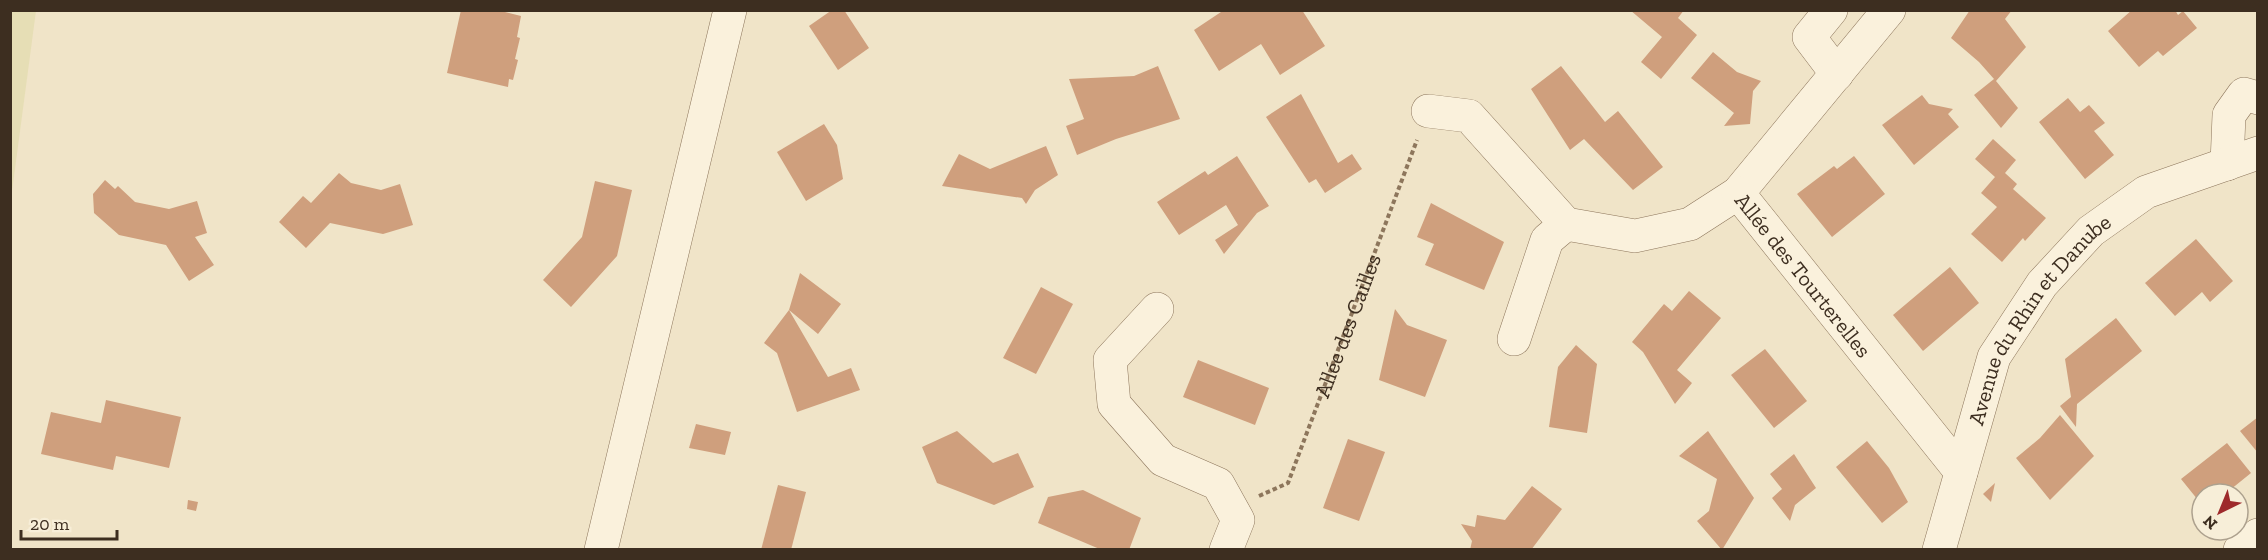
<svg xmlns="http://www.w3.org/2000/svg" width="2268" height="560" font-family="'Zilla Slab',serif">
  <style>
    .farmland { fill: #e6deb5 }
    .building { fill: #cf9f7d }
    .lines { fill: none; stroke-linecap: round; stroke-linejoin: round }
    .minor-casing { stroke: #8d765c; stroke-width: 34 }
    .path { stroke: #8d765c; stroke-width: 4; stroke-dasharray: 4.5 3; stroke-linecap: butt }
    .minor { stroke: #faf1dc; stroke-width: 33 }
    .labels { text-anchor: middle; stroke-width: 6; stroke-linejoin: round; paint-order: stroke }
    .street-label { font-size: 22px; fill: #3d2e20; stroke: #f7eed8 }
  </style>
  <rect width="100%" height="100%" fill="#f0e4c8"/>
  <polygon class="farmland" points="11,10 36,11 11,199 10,11"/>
  <g class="building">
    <polygon points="461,10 497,10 521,16 517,37 520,38 515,59 518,60 513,80 509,79 508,87 447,73"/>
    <polygon points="832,10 844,10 869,48 838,70 809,26"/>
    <polygon points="1224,10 1302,10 1325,46 1280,75 1261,44 1219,71 1194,30"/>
    <polygon points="1630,10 1684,10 1678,18 1697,35 1661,79 1641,62 1662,37"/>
    <polygon points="1970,10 2012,10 2005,19 2026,47 1996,81 2018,108 2001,128 1974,95 1994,79 1979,62 1951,38"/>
    <polygon points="2132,10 2175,10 2178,15 2183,11 2197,28 2163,56 2158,51 2139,67 2108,31"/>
    <polygon points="1713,52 1737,72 1761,81 1753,91 1750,124 1724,126 1734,113 1691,78"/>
    <polygon points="1158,66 1180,119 1116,139 1077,155 1066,126 1084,119 1069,79 1134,76"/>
    <polygon points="1561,66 1605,122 1618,111 1663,167 1633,190 1584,139 1570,150 1531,89"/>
    <polygon points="1301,94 1338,163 1352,154 1362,169 1325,193 1316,179 1309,183 1266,117"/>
    <polygon points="1922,95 1929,104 1953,109 1948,114 1959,127 1914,165 1882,125"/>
    <polygon points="2068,98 2080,112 2089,105 2105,123 2094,131 2114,155 2085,179 2039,122"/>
    <polygon points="824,124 837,145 843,179 806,201 777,152"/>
    <polygon points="1993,139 2016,160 2005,173 2017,184 2013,189 2046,218 2025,241 2023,238 2002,262 1971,234 1997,207 1981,193 1995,177 1975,159"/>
    <polygon points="1046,146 1058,175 1035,190 1026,204 1022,198 942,186 959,154 990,169"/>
    <polygon points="1237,156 1269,206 1257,213 1224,254 1215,240 1238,225 1226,205 1179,235 1157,202 1205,171 1208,175"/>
    <polygon points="1854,156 1885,194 1832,237 1797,194 1834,166 1837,169"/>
    <polygon points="339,173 351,183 381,190 400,184 413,225 383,234 330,223 306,248 279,222 303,196 311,203"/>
    <polygon points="105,180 115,189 118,186 135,202 169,209 197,201 207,233 195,237 214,265 189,281 166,245 119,235 94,213 93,194"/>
    <polygon points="595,181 632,190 617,256 571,307 543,280 582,237"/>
    <polygon points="1431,203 1504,242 1484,290 1425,265 1434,244 1417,237"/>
    <polygon points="2196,239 2233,281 2210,302 2202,292 2175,316 2145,283"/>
    <polygon points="1950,267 1979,303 1923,351 1893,315"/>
    <polygon points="800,273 841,304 818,334 789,310 828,377 851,368 860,390 797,412 777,353 764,343 789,310"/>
    <polygon points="1041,287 1073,304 1036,374 1003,358"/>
    <polygon points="1689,291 1721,318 1677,370 1692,383 1675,404 1643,352 1632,342 1664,304 1672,311"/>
    <polygon points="1395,309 1407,325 1447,340 1425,397 1379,380"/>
    <polygon points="2116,318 2142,351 2077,404 2076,427 2060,406 2071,397 2065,359"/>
    <polygon points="1576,345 1597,364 1587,433 1549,427 1558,367"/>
    <polygon points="1765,349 1807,401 1774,428 1731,375"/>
    <polygon points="1198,360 1269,388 1255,425 1183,397"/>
    <polygon points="106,400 181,417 169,468 116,456 113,470 41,454 51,412 101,423"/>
    <polygon points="2060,415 2094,456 2050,500 2016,458 2040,438"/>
    <polygon points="2258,417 2258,453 2240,431"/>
    <polygon points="696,424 731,432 725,455 689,448"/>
    <polygon points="957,431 993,463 1018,453 1034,487 994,505 937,483 922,447"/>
    <polygon points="1708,431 1754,498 1722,550 1697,521 1709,511 1717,479 1679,456"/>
    <polygon points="1348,439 1385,452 1359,521 1323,508"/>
    <polygon points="1867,441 1889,468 1908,502 1882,523 1836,467"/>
    <polygon points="2227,443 2251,473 2225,494 2202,494 2202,505 2181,479"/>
    <polygon points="1794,454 1816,488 1795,505 1790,521 1772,498 1782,489 1770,474"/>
    <polygon points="1995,483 1991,502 1983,494"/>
    <polygon points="778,485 806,492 791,550 761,550"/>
    <polygon points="1532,486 1562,509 1531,550 1470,550 1472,541 1461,524 1475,527 1477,515 1505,520"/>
    <polygon points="1083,490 1141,518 1129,550 1102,550 1038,523 1048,497"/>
    <polygon points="188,500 198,502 196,511 187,509"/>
  </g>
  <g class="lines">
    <defs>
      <g id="minor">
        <polyline points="1831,10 1809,37 1837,74"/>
        <polyline points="1428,111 1469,116 1566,224 1635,236 1690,224 1738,193 1889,10"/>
        <polyline points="2227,164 2229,115 2244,94 2258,98"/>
        <path id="s2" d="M1738 193 1961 472"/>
        <polyline points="1157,309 1110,360 1114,404 1163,460 1218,484 1238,520 1226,550"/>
        <polyline points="1514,339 1547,240 1566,224"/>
        <polyline points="601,550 730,10"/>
        <path id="s3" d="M1939 550 1994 357 2042 284 2091 231 2146 192 2258 153"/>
        <polyline points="2240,550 2258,535"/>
      </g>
    </defs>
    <use href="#minor" class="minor-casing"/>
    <path class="path" id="s1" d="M1259 496 1288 483 1417 140"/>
    <use href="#minor" class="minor"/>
  </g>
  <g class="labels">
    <g class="street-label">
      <text dy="8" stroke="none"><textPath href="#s2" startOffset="105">Allée des Tourterelles</textPath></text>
      <text dy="8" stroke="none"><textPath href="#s3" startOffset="256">Avenue du Rhin et Danube</textPath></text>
      <text dy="8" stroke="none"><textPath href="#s1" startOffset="200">Allée des Cailles</textPath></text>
    </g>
  </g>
  <rect width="2268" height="560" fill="none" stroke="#3d2e20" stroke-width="24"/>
  <g transform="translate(2220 512) rotate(223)"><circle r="28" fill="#f7eed8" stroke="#ada18e" stroke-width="1.5"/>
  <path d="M0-4.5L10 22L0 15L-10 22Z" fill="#9e2a2b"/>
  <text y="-9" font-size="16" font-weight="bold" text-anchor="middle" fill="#3d2e20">N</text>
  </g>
  <path d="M21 530v9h96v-9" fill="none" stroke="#3d2e20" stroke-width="3"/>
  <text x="30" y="530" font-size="18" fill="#3d2e20" stroke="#f7eed8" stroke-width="4.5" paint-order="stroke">20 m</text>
</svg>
